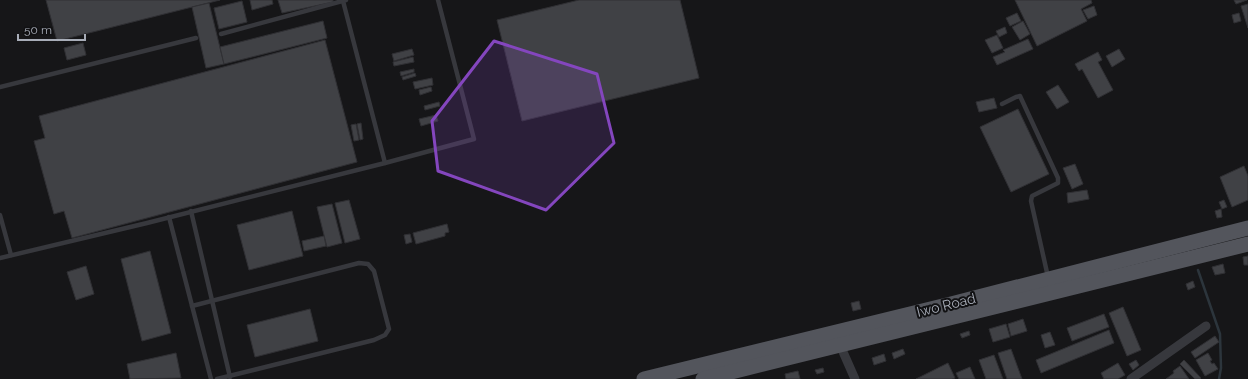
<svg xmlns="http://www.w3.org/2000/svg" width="1248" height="379" font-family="Raleway,sans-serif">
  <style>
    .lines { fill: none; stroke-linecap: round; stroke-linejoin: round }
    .stream { stroke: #2c353c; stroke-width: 2.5 }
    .building { fill: #404145; stroke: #303034 }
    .service { stroke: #37383d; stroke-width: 4.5 }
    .minor { stroke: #37383d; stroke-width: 9 }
    .primary { stroke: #53555c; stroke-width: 15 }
    .marked { fill: #8446be; fill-opacity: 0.2; stroke: #8446be; stroke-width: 3; stroke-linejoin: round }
    .labels { text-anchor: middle; stroke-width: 4; stroke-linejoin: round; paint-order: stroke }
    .street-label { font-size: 14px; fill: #a8adb8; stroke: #111113 }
  </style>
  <rect width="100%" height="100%" fill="#161618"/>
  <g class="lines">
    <polyline class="stream" points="1198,270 1220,334 1221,368 1219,379"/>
  </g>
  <g class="building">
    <polygon points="46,0 220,0 57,41"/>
    <polygon points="250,0 272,0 273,4 252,10"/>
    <polygon points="278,0 333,0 333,2 282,13"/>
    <polygon points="579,0 680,0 699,78 522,121 497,20"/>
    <polygon points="1015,0 1091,0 1092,3 1081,9 1087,21 1037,46"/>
    <polygon points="1234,0 1247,0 1236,4"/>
    <polygon points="242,1 247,22 219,29 214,8"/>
    <polygon points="209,3 224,64 206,68 192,7"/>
    <polygon points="1248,4 1248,28 1241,6"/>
    <polygon points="1094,6 1097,15 1088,19 1083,10"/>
    <polygon points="1017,13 1021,21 1010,26 1006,18"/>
    <polygon points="1239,13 1241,21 1234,23 1232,15"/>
    <polygon points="323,21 327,38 224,64 220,47"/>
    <polygon points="1023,21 1030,34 1020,40 1012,27"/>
    <polygon points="1005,27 1007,33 999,37 996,31"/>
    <polygon points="997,35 1003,48 992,53 985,40"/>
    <polygon points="1028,39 1033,49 997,65 993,57 1005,52 1003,50"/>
    <polygon points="325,40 357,162 72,238 64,211 54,214 34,141 45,138 39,116"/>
    <polygon points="83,43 86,55 67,60 64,48"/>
    <polygon points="412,49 414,55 394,61 392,54"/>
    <polygon points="1119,49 1125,59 1112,67 1106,56"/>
    <polygon points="1098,52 1102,60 1098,62 1113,90 1098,98 1082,69 1079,71 1075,64"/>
    <polygon points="413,57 414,62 394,66 393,62"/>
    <polygon points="414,69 414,72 401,76 400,72"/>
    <polygon points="415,73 416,76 403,80 402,77"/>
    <polygon points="432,78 433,85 415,89 413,82"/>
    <polygon points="1058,85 1069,102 1057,109 1046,92"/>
    <polygon points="431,87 432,91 420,95 419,90"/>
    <polygon points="994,98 997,108 979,112 976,102"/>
    <polygon points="439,102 440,106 425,110 424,106"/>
    <polygon points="1018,109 1049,174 1011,192 980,127"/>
    <polygon points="436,115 438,121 421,126 419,119"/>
    <polygon points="361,123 363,139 360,140 357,124"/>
    <polygon points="356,124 359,140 354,141 351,125"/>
    <polygon points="1075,164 1083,184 1072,189 1063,168"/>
    <polygon points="1244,166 1248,176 1248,200 1232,207 1220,177"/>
    <polygon points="1087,190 1089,199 1068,203 1067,193"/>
    <polygon points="349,200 360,239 345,243 335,203"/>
    <polygon points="1224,200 1227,207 1222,209 1219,202"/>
    <polygon points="332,204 342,243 327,247 317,207"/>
    <polygon points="1221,209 1222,217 1217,218 1215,211"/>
    <polygon points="292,211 303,256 249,270 237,225"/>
    <polygon points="447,224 449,232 445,233 445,236 416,244 413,233"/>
    <polygon points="410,234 412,242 406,244 404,235"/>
    <polygon points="324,236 326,246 304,251 302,241"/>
    <polygon points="150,251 171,333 142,341 121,259"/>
    <polygon points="1248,256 1248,265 1244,265 1243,257"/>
    <polygon points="1223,264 1225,273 1215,275 1212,267"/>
    <polygon points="86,266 94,294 76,300 67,272"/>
    <polygon points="1193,281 1195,287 1188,290 1186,284"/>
    <polygon points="859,301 861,309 853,311 851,303"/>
    <polygon points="1123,307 1141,350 1127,356 1109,313"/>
    <polygon points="310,309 318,341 255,357 247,325"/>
    <polygon points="1104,314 1109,327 1072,341 1067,328"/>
    <polygon points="1023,319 1027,331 1011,336 1008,324"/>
    <polygon points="1006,324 1010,337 993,342 989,329"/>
    <polygon points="1109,330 1114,343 1041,373 1036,360"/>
    <polygon points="969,331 970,335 962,338 960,334"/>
    <polygon points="1050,332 1055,345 1045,348 1041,335"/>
    <polygon points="1215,336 1219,342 1195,358 1191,352"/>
    <polygon points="903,349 905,354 894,359 892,353"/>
    <polygon points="1011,349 1022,379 1007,379 998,353"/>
    <polygon points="176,353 181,378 130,379 127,364"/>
    <polygon points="1208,353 1212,360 1210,361 1212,364 1214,363 1218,369 1205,376 1196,360"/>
    <polygon points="884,354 886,361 874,365 872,358"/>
    <polygon points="994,355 1003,379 986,379 979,360"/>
    <polygon points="1136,360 1139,365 1133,370 1129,364"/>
    <polygon points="1184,360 1201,378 1200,379 1195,379 1180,364"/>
    <polygon points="948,363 955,378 952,379 916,379"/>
    <polygon points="1118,363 1125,375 1118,379 1104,379 1101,373"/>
    <polygon points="1180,366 1189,379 1166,379 1174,373 1173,371"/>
    <polygon points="970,367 975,379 959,379 956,373"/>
    <polygon points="823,368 824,372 817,374 815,370"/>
    <polygon points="798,371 800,379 786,379 785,374"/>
  </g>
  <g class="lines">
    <g class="service">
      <polyline points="343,1 385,163"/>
      <polyline points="221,34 346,0"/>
      <polyline points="0,87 196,38"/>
      <polyline points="1002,104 1016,97 1020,96 1058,178 1058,183 1032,196 1031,201 1048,277"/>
      <polyline points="191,211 230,377"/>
      <polyline points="0,215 11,255"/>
      <polyline points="169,217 211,379"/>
      <polyline points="0,258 147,223 385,163 474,139 438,0"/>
      <polyline points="192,306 359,263 368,264 374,271 389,329 385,335 374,340 217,379"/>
    </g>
    <g class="minor">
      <polyline points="840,345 855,379"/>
      <polyline points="1131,379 1206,326"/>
    </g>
    <g class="primary">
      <polyline points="644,379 951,304 1248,228"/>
      <polyline points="703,379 1248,244"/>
    </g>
  </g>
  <path class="marked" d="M494 41 597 74 614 143 546 210 438 171 432 121Z"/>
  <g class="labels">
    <g class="street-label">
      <text transform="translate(946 305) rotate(-14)" y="5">Iwo Road</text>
    </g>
  </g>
  <path d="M18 34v6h67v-6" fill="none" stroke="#a8adb8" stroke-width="2"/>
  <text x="24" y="34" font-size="12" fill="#a8adb8" stroke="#111113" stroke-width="3" paint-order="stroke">50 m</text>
</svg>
